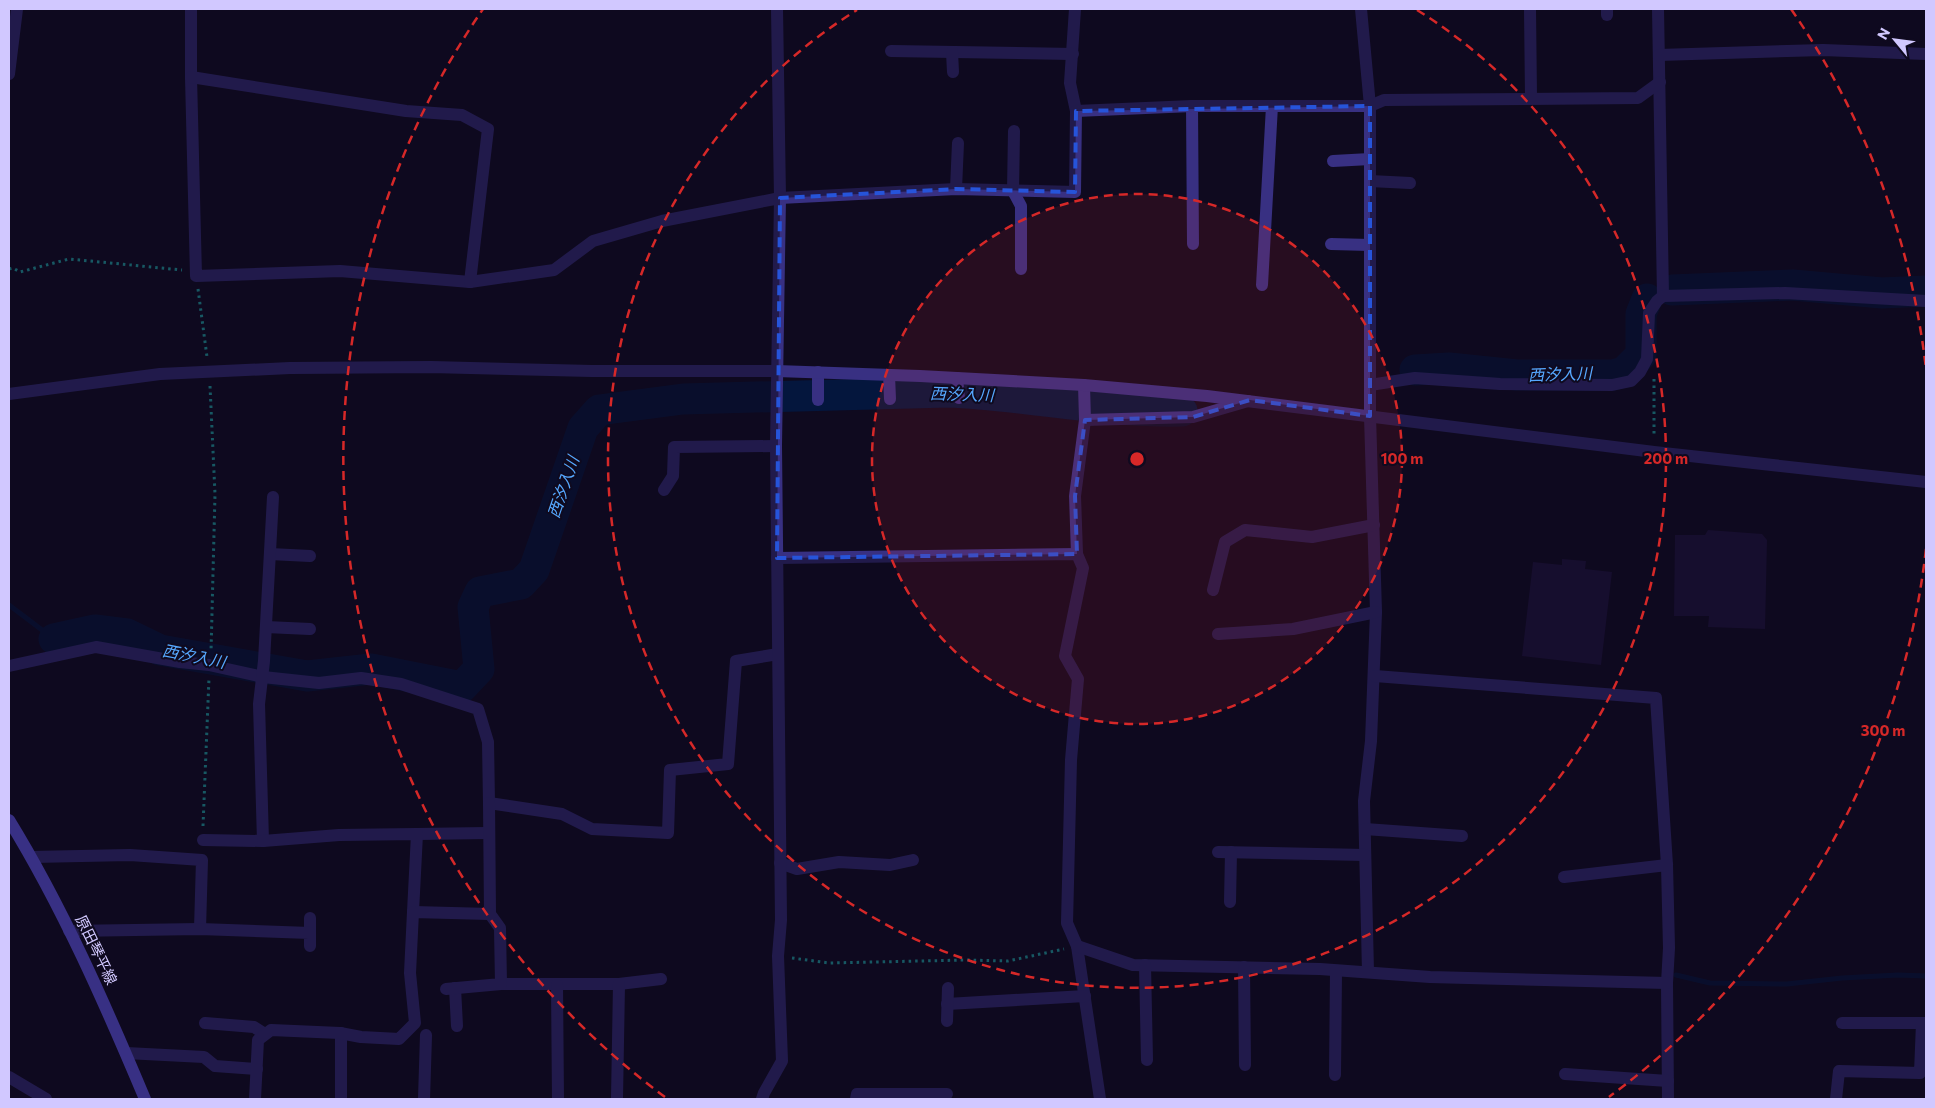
<svg xmlns="http://www.w3.org/2000/svg" width="1935" height="1108" font-family="Commissioner,'Noto Sans JP',sans-serif">
  <style>
    .lines { fill: none; stroke-linecap: round; stroke-linejoin: round }
    .stream { stroke: #04163d; stroke-width: 5 }
    .river { stroke: #04163d; stroke-width: 31 }
    .building { fill: #201441 }
    .path { stroke: #22b9b7; stroke-width: 3; stroke-dasharray: 2.5 4; stroke-linecap: butt }
    .minor { stroke: #383082; stroke-width: 12 }
    .tertiary { stroke: #383082; stroke-width: 12 }
    .secondary { stroke: #6b5fff; stroke-width: 12 }
    .marked { fill: none; stroke: #2654da; stroke-width: 4; stroke-dasharray: 10 6; stroke-linejoin: round }
    .ring { fill: none; stroke: #d62828; stroke-width: 2.5; stroke-dasharray: 9 6 }
    .labels { text-anchor: middle; stroke-width: 4; stroke-linejoin: round; paint-order: stroke }
    .street-label { font-size: 15px; fill: #d1c8ff; stroke: #0f0a1f }
    .water-label { font-size: 16px; font-style: italic; fill: #56a8ff; stroke: #0f0a1f }
    .centre { fill: #d62828; stroke: #0f0a1f; stroke-width: 2.5 }
    .ring-label { font-size: 15px; text-anchor: middle; font-weight: bold; fill: #d62828; stroke: #0f0a1f; stroke-width: 4; stroke-linejoin: round; paint-order: stroke }
  </style>
  <rect width="100%" height="100%" fill="#0f0a1f"/>
  <g class="lines">
    <g class="stream">
      <polyline points="9,605 54,639"/>
      <polyline points="1676,975 1710,983 1787,984 1842,978 1898,975 1926,976"/>
    </g>
    <g class="river">
      <polyline points="1672,290 1793,285 1882,293 1926,291"/>
      <polyline points="1415,370 1449,368 1517,375 1613,375 1624,372 1641,355 1641,314 1647,299"/>
      <path d="M54 639 95 630 127 634 160 650 307 676 371 669 462 687 479 669 473 607 480 592 521 584 534 570 583 428 599 410 683 399 948 392C1026 395 1103 413 1182 411"/>
    </g>
  </g>
  <g class="building">
    <polygon points="1708,530 1762,534 1767,540 1765,629 1708,627 1709,616 1674,616 1675,535 1705,535"/>
    <polygon points="1562,559 1586,561 1585,569 1612,572 1601,665 1522,656 1533,562 1562,565"/>
  </g>
  <g class="lines">
    <g class="path">
      <polyline points="9,269 13,268 20,272 69,259 182,270"/>
      <polyline points="198,289 207,357"/>
      <polyline points="1654,379 1654,437"/>
      <polyline points="210,386 215,494 211,652"/>
      <polyline points="203,826 209,678"/>
      <polyline points="792,958 829,963 966,960 1008,961 1064,949"/>
    </g>
    <g class="minor">
      <polyline points="191,9 191,77 196,276 340,271 470,282 554,270 593,241 662,221 780,198 956,189 1075,192 1076,111 1070,83 1075,9"/>
      <polyline points="1361,9 1370,106 1370,416 1376,612 1371,741 1364,801 1368,972"/>
      <polyline points="1530,9 1531,97"/>
      <polyline points="1607,9 1607,15"/>
      <polyline points="1658,9 1663,296"/>
      <polyline points="891,51 1073,54"/>
      <polyline points="952,52 953,72"/>
      <polyline points="1659,55 1823,50 1926,54"/>
      <polyline points="9,74 17,9"/>
      <polyline points="191,77 406,111 462,115 488,129 470,282"/>
      <polyline points="1192,106 1193,244"/>
      <polyline points="1076,111 1192,106 1370,106 1384,100 1638,98 1660,82"/>
      <polyline points="1014,131 1013,191 1021,206 1021,269"/>
      <polyline points="1333,161 1370,159"/>
      <polyline points="1370,181 1410,183"/>
      <polyline points="956,189 958,143"/>
      <polyline points="1331,244 1370,245"/>
      <polyline points="1262,285 1272,106"/>
      <polyline points="889,375 890,399"/>
      <polyline points="957,378 959,398"/>
      <polyline points="1370,385 1415,378 1500,384 1612,385 1631,381 1640,372 1647,359 1649,313 1657,301 1663,296 1785,293 1926,301"/>
      <polyline points="818,400 818,372"/>
      <polyline points="1085,420 1193,417 1248,401"/>
      <polyline points="664,490 673,476 674,447 776,446"/>
      <polyline points="270,554 310,556"/>
      <polyline points="1077,554 1075,496 1085,420 1084,385"/>
      <polyline points="777,558 1077,554 1083,568 1065,656 1078,679 1071,760 1067,923 1077,946 1100,1099"/>
      <polyline points="1213,590 1225,542 1245,530 1312,537 1374,525"/>
      <polyline points="266,627 310,629"/>
      <polyline points="1218,634 1293,629 1376,612"/>
      <polyline points="9,666 96,647 180,662 209,665 263,677 319,683 361,678 401,684 478,709 488,742 489,803 562,814 592,829 668,833 670,770 728,764 736,661 778,654"/>
      <polyline points="1375,676 1656,698 1667,865 1669,948 1667,983 1668,1099"/>
      <polyline points="1365,829 1462,836"/>
      <polyline points="417,834 488,833"/>
      <polyline points="203,840 263,841 259,704 264,661 273,497"/>
      <polyline points="263,841 339,835 417,834 413,912"/>
      <polyline points="1218,852 1365,855"/>
      <polyline points="32,857 130,855 202,860 200,929"/>
      <polyline points="780,863 797,869 839,862 890,865 913,860"/>
      <polyline points="1564,877 1667,865"/>
      <polyline points="1230,902 1231,852"/>
      <polyline points="310,918 310,933"/>
      <polyline points="69,931 200,929 310,933 310,946"/>
      <polyline points="1077,946 1133,965 1320,969 1430,977 1667,983"/>
      <polyline points="1145,965 1147,1060"/>
      <polyline points="1244,967 1245,1065"/>
      <polyline points="501,984 619,984 661,979"/>
      <polyline points="557,985 558,1099"/>
      <polyline points="455,988 457,1026"/>
      <polyline points="446,989 501,984 500,928 490,914 489,803"/>
      <polyline points="947,1004 1085,996"/>
      <polyline points="947,1021 948,988"/>
      <polyline points="205,1023 254,1027 265,1034"/>
      <polyline points="1842,1023 1926,1023"/>
      <polyline points="341,1033 341,1099"/>
      <polyline points="126,1053 204,1057 215,1066 257,1069"/>
      <polyline points="1565,1074 1668,1081"/>
      <polyline points="1335,1075 1336,971"/>
      <polyline points="9,1077 46,1099"/>
      <polyline points="255,1099 258,1040 271,1030 340,1033 361,1037 399,1039 415,1023 410,973 413,912 490,914"/>
      <polyline points="424,1099 426,1035"/>
      <polyline points="617,1099 619,984"/>
      <polyline points="762,1099 764,1093 782,1061 778,956 781,920 776,446 780,198 777,9"/>
      <polyline points="856,1099 857,1094 947,1094"/>
      <polyline points="1836,1099 1839,1071 1920,1073 1922,1023"/>
    </g>
    <polyline class="tertiary" points="9,394 160,374 290,368 431,367 592,371 777,371 920,376 1084,385 1207,396 1654,452 1926,482"/>
    <path class="secondary" d="M9 820C63 908 105 1004 145 1099"/>
  </g>
  <path d="M0 0H1935V1108H0ZM1370 106V416L1250 400 1193 417 1085 420 1075 496 1077 554 777 558 780 198 956 189 1075 192 1076 111Z" fill="#0f0a1f" fill-opacity=".55" fill-rule="evenodd"/>
  <path class="marked" d="M1370 106V416L1250 400 1193 417 1085 420 1075 496 1077 554 777 558 780 198 956 189 1075 192 1076 111Z"/>
  <circle cx="1137" cy="459" r="265" fill="#d62828" fill-opacity=".12"/>
  <g class="ring">
    <circle cx="1137" cy="459" r="265"/>
    <path d="M1417 10A529 529 0 1 1 857 10"/>
    <path d="M1926 549A794 794 0 0 1 1609 1097M665 1097A794 794 0 0 1 483 9M1791 9A794 794 0 0 1 1926 369"/>
  </g>
  <g class="labels">
    <g class="street-label">
      <text transform="translate(96 950) rotate(64)" y="5">原田琴平線</text>
    </g>
    <g class="water-label">
      <text transform="translate(1560 374) rotate(-2)" y="6">西汐入川</text>
      <text transform="translate(962 394) rotate(2)" y="6">西汐入川</text>
      <text transform="translate(563 487) rotate(-71)" y="6">西汐入川</text>
      <text transform="translate(194 656) rotate(11)" y="6">西汐入川</text>
    </g>
  </g>
  <circle cx="1137" cy="459" r="8" class="centre"/>
  <g class="ring-label">
    <text x="1402" y="464">100 m</text>
    <text x="1666" y="464">200 m</text>
    <text x="1883" y="736">300 m</text>
  </g>
  <rect width="1935" height="1108" fill="none" stroke="#d1c8ff" stroke-width="20"/>
  <g transform="translate(1895 40) rotate(299)" stroke="#0f0a1f" stroke-width="4" paint-order="stroke">
  <path d="M0-4L9 19L0 12L-9 19Z" fill="#d1c8ff"/>
  <text y="-8" font-size="14" font-weight="bold" text-anchor="middle" fill="#d1c8ff">N</text>
  </g>
</svg>
